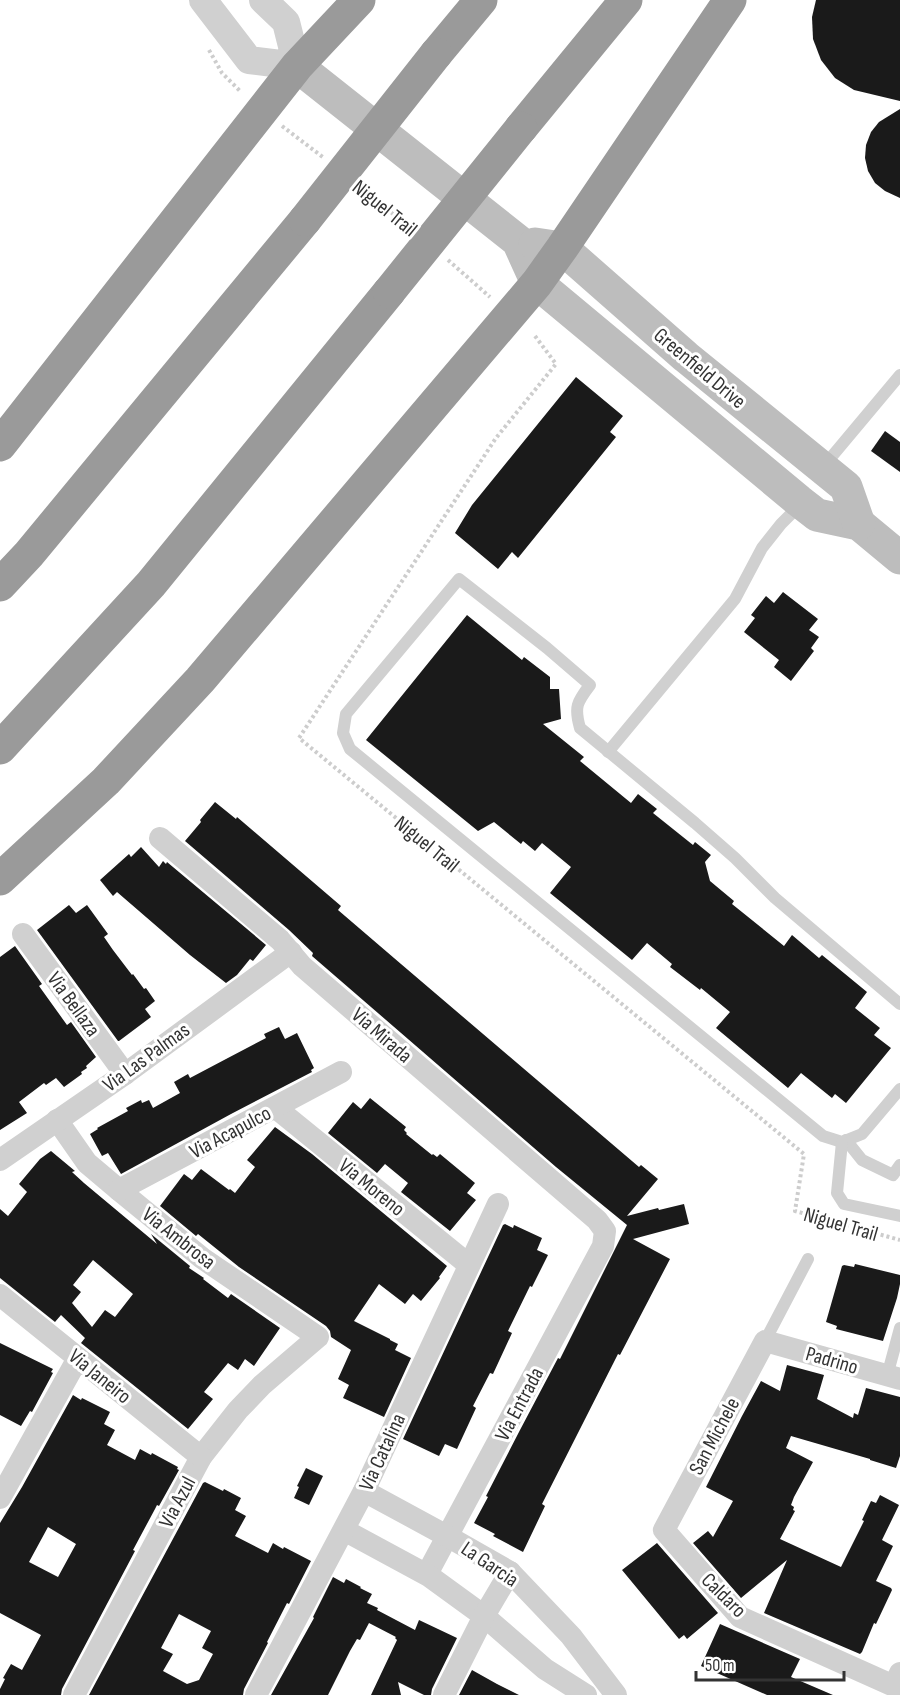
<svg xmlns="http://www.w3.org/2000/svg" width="900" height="1695" font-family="'Sofia Sans Condensed',sans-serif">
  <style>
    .building { fill: #1a1a1a; fill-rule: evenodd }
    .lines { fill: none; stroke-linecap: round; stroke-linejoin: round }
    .path { stroke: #cdcdcd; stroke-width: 4; stroke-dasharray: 3 3; stroke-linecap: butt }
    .service { stroke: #d0d0d0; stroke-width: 12 }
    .minor { stroke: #d0d0d0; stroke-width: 22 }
    .tertiary { stroke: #d0d0d0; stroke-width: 28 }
    .secondary { stroke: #bdbdbd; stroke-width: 33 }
    .motorway { stroke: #9a9a9a; stroke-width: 33 }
    .motorway-bridge { stroke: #9a9a9a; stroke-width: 33 }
    .labels { text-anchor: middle; stroke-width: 6; stroke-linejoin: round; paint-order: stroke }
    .street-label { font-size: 21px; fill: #333; stroke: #fff }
  </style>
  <rect width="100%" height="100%" fill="#fff"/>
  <g class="building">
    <polygon points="816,0 900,0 900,101 854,90 835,78 821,60 813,39 812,17"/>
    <polygon points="900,109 900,198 885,191 875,183 868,171 865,158 866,145 871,132 879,122"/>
    <polygon points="576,377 623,416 610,432 616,437 518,558 512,552 498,569 455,533 472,505"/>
    <polygon points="885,431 900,442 900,472 871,451"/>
    <polygon points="783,592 818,619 809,630 819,637 811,648 814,651 791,681 774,667 779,660 744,632 755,618 751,615 766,596 774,603"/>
    <polygon points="467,615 522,660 524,657 550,677 550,689 559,689 561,719 543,724 584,757 580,761 631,803 638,794 657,809 653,813 693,845 695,842 711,855 705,862 710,881 734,901 732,904 784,946 792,935 819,958 822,955 867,992 855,1008 880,1028 874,1035 891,1048 846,1103 835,1094 832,1098 801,1073 788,1088 716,1028 730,1012 701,988 700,990 670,967 672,964 647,943 632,960 550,893 571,867 542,843 535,851 523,841 521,844 494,822 478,831 366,740"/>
    <polygon points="215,802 236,819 237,817 341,906 338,910 401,964 639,1167 641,1165 658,1179 627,1216 658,1208 659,1210 684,1204 689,1224 633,1239 670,1259 620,1355 618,1354 542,1504 545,1506 523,1552 493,1536 495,1534 474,1523 488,1497 486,1496 520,1430 558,1358 560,1359 627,1225 556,1167 312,956 313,953 289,930 185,841 201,822 200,820"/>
    <polygon points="141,847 159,867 163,861 166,864 167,862 266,945 253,961 250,959 237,975 226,983 190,955 117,892 113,896 100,880 129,854 131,857"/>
    <polygon points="69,905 76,913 87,905 108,934 104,937 113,950 132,975 133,974 144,989 146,988 155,1001 145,1009 151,1017 119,1041 118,1041 37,930"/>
    <polygon points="15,946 42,984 39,986 67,1025 71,1022 96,1057 86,1066 87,1068 81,1072 82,1074 64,1087 56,1078 46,1085 44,1083 19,1102 27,1113 0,1130 0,957"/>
    <polygon points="279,1027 285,1039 297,1033 314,1068 311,1070 312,1072 231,1114 121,1174 108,1153 102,1156 90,1134 98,1129 97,1128 128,1111 126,1108 141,1100 142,1103 149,1100 153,1108 180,1093 174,1082 188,1074 190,1078 226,1059 266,1038 264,1034"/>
    <polygon points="370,1098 406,1127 404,1130 407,1133 406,1134 432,1155 433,1154 437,1157 440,1154 475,1183 467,1193 476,1200 450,1231 401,1192 408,1183 385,1164 377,1173 328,1133 353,1102 361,1109"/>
    <polygon points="275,1127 312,1154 447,1266 439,1277 440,1278 421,1301 413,1294 405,1304 379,1284 354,1321 390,1339 390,1340 398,1344 395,1350 411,1358 384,1417 343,1398 349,1385 338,1379 351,1350 331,1337 330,1331 326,1326 239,1267 198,1234 196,1236 160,1206 184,1174 192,1180 201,1169 229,1190 230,1189 235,1193 255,1167 247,1160"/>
    <path d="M51 1151 75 1171 72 1172 84 1183 157 1244 151 1234 190 1266 189 1268 204 1278 203 1279 228 1298 231 1294 280 1328 254 1366 245 1359 238 1370 228 1363 204 1392 213 1399 188 1429 81 1343 85 1338 61 1315 55 1322 0 1278V1209L8 1216 27 1192 19 1184 40 1159ZM93 1260 133 1294 115 1317 105 1310 92 1327 72 1303 81 1292 73 1285Z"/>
    <polygon points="505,1224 513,1228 514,1225 542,1238 537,1250 548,1255 532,1287 530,1286 508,1331 512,1333 493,1374 490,1373 473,1406 476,1408 457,1449 445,1444 439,1456 403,1439 503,1225"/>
    <polygon points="855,1264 900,1275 900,1284 897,1298 883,1341 836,1329 837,1326 826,1322 842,1266 844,1265 854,1267"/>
    <polygon points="0,1343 53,1369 51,1372 53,1373 32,1412 30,1411 21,1426 0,1415"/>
    <polygon points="787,1365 824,1375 817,1399 853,1418 854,1413 858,1415 866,1388 900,1397 900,1456 896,1468 870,1460 870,1459 791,1436 786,1448 813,1462 794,1497 791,1505 794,1507 793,1510 795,1511 780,1539 841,1567 864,1521 862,1520 871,1501 876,1503 880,1495 899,1505 882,1540 893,1546 876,1581 891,1588 892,1590 876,1624 874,1623 862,1652 860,1654 764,1613 787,1560 741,1598 693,1543 708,1531 713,1537 733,1501 706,1487 742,1416 761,1381 780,1391"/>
    <path d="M73 1395 81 1400 82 1398 110 1412 104 1424 115 1430 107 1445 135 1460 140 1449 151 1455 152 1453 178 1467 177 1469 179 1470 159 1506 157 1505 155 1509 133 1550 135 1551 62 1689 61 1695H0V1689L5 1679 3 1678 11 1664 22 1670 41 1635 0 1613V1523L22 1487ZM48 1527 76 1544 58 1577 29 1562Z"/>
    <polygon points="306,1468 323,1476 309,1505 294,1498 299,1487 297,1486"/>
    <path d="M205 1482 223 1491 224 1489 241 1498 235 1510 246 1516 235 1536 268 1553 273 1543 283 1549 284 1547 311 1561 289 1604 287 1603 267 1642 268 1643 244 1689 243 1695H89L203 1483ZM179 1614 211 1631 202 1648 213 1654 199 1680 187 1684 163 1671 173 1654 161 1648Z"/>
    <polygon points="657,1543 718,1613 687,1639 684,1635 679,1639 622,1570"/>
    <polygon points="333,1577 344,1583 346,1579 361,1587 360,1588 372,1594 367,1603 378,1608 377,1610 415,1630 419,1620 457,1638 432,1689 431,1695 424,1695 398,1682 401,1695 371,1695 397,1640 395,1638 396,1637 369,1623 360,1640 357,1639 350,1651 328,1695 271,1695 314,1618 313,1617"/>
    <polygon points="720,1624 800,1659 791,1677 833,1695 767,1695 701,1666"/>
    <polygon points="472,1670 497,1684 519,1695 459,1695"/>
  </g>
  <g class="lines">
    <g class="path">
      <polyline points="209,50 222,73 241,92"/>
      <polyline points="282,126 324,158"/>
      <polyline points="363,189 410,228"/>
      <polyline points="448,260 490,297"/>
      <polyline points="535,336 556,364 496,438 299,738 804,1154 795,1211 900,1240"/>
    </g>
    <g class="service">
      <polyline points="823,467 900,375"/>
      <polyline points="608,752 735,599 762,548 781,524 802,503"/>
      <path d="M900 1004 775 898 735 858 695 823 580 728C574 707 577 702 590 685L547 648 459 579 346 714 343 733 350 749 823 1136 842 1142 862 1134 900 1089"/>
      <polyline points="846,1140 862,1160 893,1175 900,1165"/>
      <polyline points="842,1142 837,1193 844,1204 900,1216"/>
      <polyline points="765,1341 808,1259"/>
      <polyline points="887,1376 900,1328"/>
    </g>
    <g class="minor">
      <polyline points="160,838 280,940 302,966 597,1220 605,1231 603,1246 427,1574"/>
      <polyline points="23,934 125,1074"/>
      <polyline points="276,1108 469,1265"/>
      <polyline points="57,1120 87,1163 119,1190 202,1258 318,1337 262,1385 238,1410 201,1457 74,1695"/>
      <polyline points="0,1160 125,1074 291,952"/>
      <polyline points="119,1190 341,1072"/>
      <polyline points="0,1295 201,1457"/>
      <polyline points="900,1379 765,1341 664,1530 740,1617 894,1686 900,1673"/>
      <polyline points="364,1491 447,1536 510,1572 571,1636 616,1695"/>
      <polyline points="0,1498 78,1358"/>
      <polyline points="344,1530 429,1576 484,1616 545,1669 586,1695"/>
      <polyline points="256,1695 364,1491 498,1204"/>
      <polyline points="444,1695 484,1616 510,1572"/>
    </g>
    <polyline class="tertiary" points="203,0 249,60 297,66 286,22 263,0"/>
    <g class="secondary">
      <polyline points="297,66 518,241 537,283 799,501 817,515 859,524 900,558"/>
      <polyline points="535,244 562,248 686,357 846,487 859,524"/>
    </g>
    <g class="motorway">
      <polyline points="436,54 481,0"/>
      <polyline points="521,128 626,0"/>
      <polyline points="0,445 297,66 359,0"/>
      <polyline points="0,585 29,554 305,220"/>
      <polyline points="0,748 151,584 389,292"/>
      <polyline points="0,879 106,781 200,680 537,283 562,248 730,0"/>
    </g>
    <g class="motorway-bridge">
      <polyline points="305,220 436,54"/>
      <polyline points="389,292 521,128"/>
    </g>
  </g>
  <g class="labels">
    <g class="street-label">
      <text transform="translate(385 208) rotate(39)" y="7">Niguel Trail</text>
      <text transform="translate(700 368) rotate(40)" y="7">Greenfield Drive</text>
      <text transform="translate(427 844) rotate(39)" y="7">Niguel Trail</text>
      <text transform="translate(74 1004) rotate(54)" y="7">Via Bellaza</text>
      <text transform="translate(382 1035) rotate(41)" y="7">Via Mirada</text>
      <text transform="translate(146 1057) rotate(-36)" y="7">Via Las Palmas</text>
      <text transform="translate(230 1132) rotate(-28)" y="7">Via Acapulco</text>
      <text transform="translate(372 1187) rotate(39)" y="7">Via Moreno</text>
      <text transform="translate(841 1224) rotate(16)" y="7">Niguel Trail</text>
      <text transform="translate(179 1238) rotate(38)" y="7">Via Ambrosa</text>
      <text transform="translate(832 1360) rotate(16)" y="7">Padrino</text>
      <text transform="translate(100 1376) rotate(39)" y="7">Via Janeiro</text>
      <text transform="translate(519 1404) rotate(-62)" y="7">Via Entrada</text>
      <text transform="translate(714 1436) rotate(-62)" y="7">San Michele</text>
      <text transform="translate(382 1452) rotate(-65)" y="7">Via Catalina</text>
      <text transform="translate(177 1502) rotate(-62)" y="7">Via Azul</text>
      <text transform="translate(490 1564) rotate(34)" y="7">La Garcia</text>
      <text transform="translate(724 1595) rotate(45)" y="7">Caldaro</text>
    </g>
  </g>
  <path d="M696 1671v9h148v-9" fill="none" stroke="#333333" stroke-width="3"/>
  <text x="705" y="1671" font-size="18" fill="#333333" stroke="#ffffff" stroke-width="4.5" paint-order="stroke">50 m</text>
</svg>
